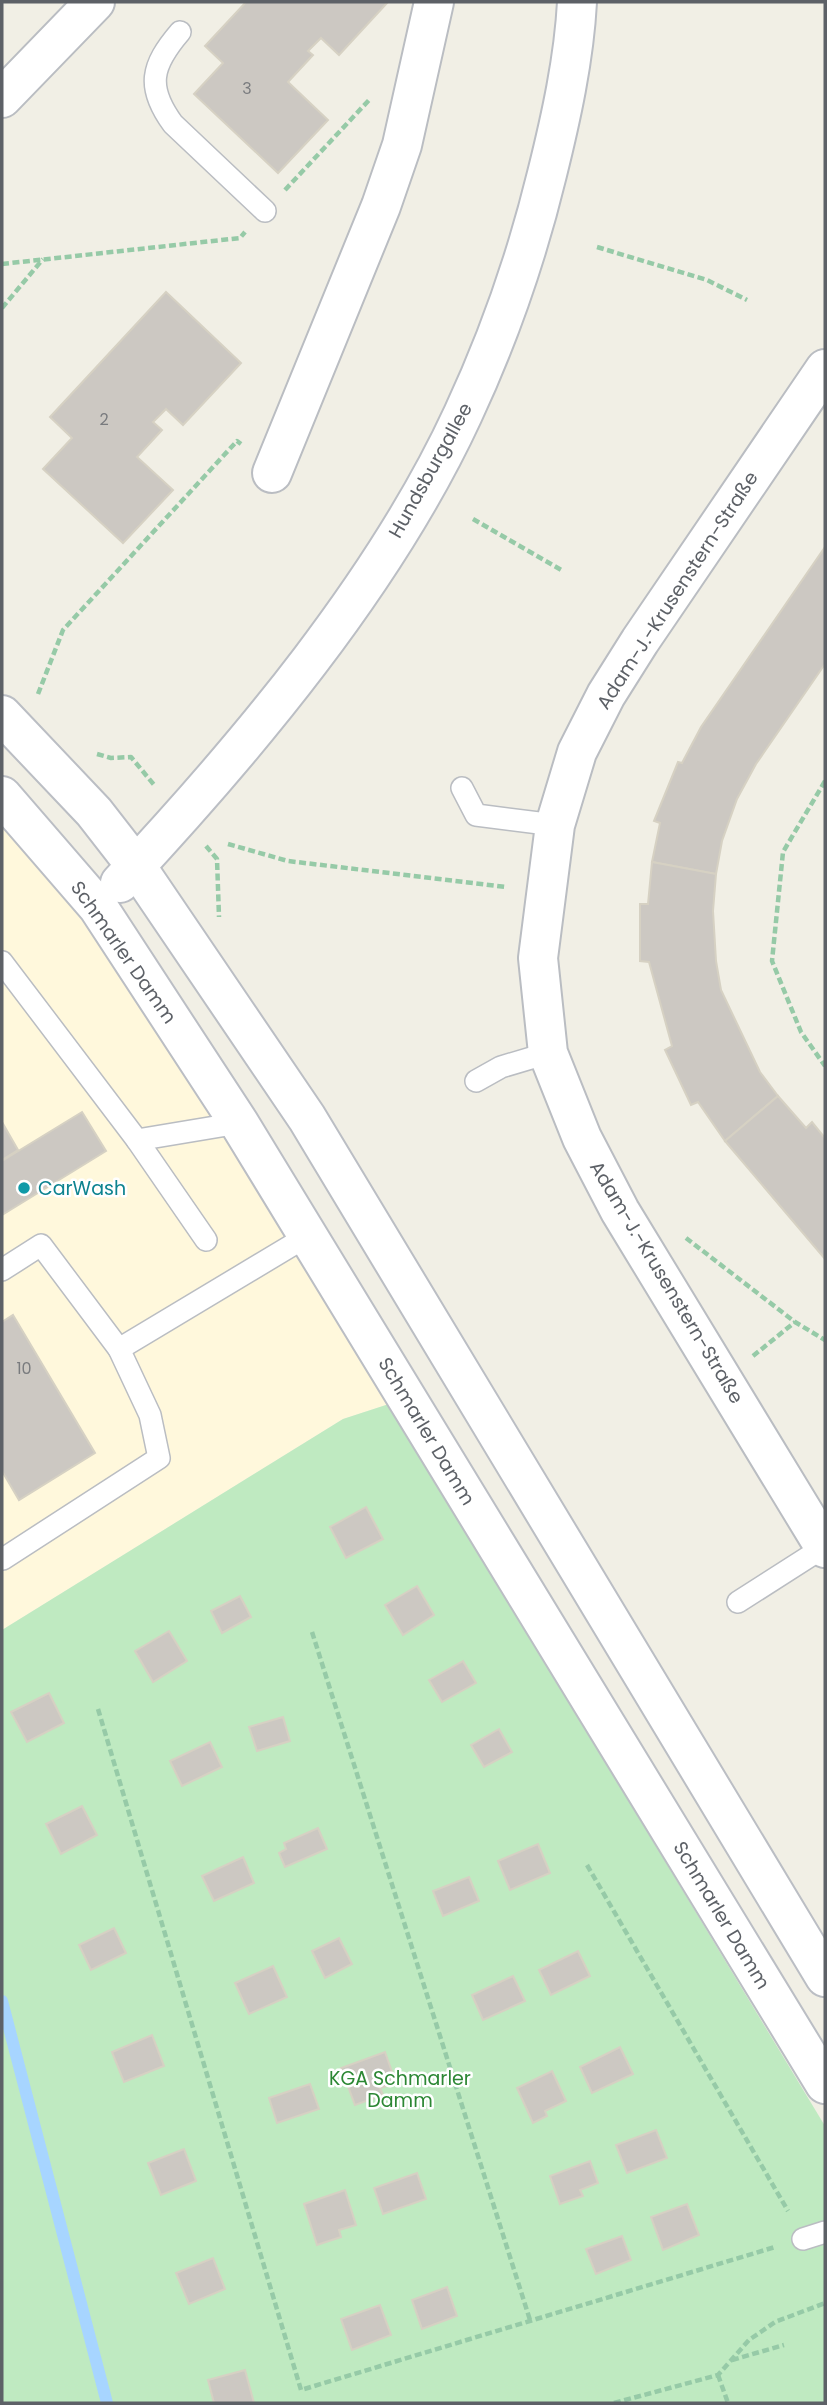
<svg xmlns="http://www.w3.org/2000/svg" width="827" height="2405" font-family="Poppins,sans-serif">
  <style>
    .commercial { fill: #fff8dc }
    .green { fill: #bfeac1 }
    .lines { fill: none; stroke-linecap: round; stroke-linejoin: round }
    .stream { stroke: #a7d5ff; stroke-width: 12 }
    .building { fill: #ccc8c2; stroke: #d6d1c3; stroke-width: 2 }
    .lane-casing { stroke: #babdc2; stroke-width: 24 }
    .street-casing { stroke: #babdc2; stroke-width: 42 }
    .secondary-casing { stroke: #bbbec4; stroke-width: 42 }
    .path { stroke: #96caa7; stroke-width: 4.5; stroke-dasharray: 7 3.5; stroke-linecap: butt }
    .lane { stroke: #fff; stroke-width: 21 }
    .street { stroke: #fff; stroke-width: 38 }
    .secondary { stroke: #fff; stroke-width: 38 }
    .culture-dot { fill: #0f9aa8; stroke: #fff; stroke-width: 2.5 }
    .labels { text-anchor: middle; stroke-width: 5; stroke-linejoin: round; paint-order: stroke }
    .number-label { font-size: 16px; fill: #797b7e }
    .street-label { font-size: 19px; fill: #5d6167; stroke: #fff }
    .culture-label { font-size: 19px; fill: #0d838f; stroke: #fff; text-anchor: start }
    .park-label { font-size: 19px; fill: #2c8734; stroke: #fff }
  </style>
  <rect width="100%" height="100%" fill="#f1efe5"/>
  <polygon class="commercial" points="2,826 80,917 225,1136 389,1404 343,1419 2,1630"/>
  <polygon class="green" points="389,1404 825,2126 825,2403 2,2403 2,1630 343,1419"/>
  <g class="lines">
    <polyline class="stream" points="2,2001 107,2403"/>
  </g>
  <g class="building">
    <polygon points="246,2 388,2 339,55 321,38 308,51 313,55 288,82 328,120 278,173 194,94 223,63 205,46"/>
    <polygon points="166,292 241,363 183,425 166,409 153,422 162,430 137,457 173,490 123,543 43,469 72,438 50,417"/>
    <polygon points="825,547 825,664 756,764 737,799 722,841 716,874 652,862 660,823 654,821 678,762 682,763 701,727"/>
    <polygon points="652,862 716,874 713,911 716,961 721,990 760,1072 778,1096 725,1141 698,1102 691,1105 665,1050 672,1046 649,962 640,961 640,904 648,904"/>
    <polygon points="778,1096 806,1128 812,1122 825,1138 825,1259 725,1141"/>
    <polygon points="82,1112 106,1151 2,1215 2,1161"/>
    <polygon points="2,1122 18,1150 2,1160"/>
    <polygon points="13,1315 95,1453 19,1500 2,1471 2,1322"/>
    <polygon points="366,1507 383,1539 346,1558 330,1527"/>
    <polygon points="417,1586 434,1615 403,1635 385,1605"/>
    <polygon points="240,1596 251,1617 222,1633 211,1611"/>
    <polygon points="169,1631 187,1661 153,1682 135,1651"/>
    <polygon points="463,1661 476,1683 442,1702 429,1680"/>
    <polygon points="49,1693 64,1723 27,1742 11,1712"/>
    <polygon points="283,1717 290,1741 257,1751 249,1727"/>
    <polygon points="499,1729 512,1752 484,1767 471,1745"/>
    <polygon points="210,1742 222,1767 182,1786 170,1761"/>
    <polygon points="82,1806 97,1835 61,1854 46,1824"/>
    <polygon points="318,1828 327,1849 285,1867 279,1853 286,1849 284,1843"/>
    <polygon points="538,1844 550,1873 510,1890 498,1861"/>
    <polygon points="243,1857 254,1883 214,1901 202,1876"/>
    <polygon points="469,1877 479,1901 443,1916 433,1891"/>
    <polygon points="114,1928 126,1953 91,1970 79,1945"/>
    <polygon points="339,1938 352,1964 325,1978 312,1951"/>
    <polygon points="578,1951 590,1976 551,1995 539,1970"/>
    <polygon points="273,1966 287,1997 249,2014 235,1983"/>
    <polygon points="513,1976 525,2001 483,2020 472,1995"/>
    <polygon points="152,2035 164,2066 124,2082 112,2052"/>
    <polygon points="620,2047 633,2074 592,2093 580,2067"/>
    <polygon points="385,2052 396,2083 380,2088 383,2095 355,2105 341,2068"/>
    <polygon points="552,2071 566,2101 545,2111 547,2116 533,2123 517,2088"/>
    <polygon points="310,2084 319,2109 277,2123 269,2098"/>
    <polygon points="656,2130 667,2158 627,2173 616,2145"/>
    <polygon points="184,2149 196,2181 161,2195 148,2163"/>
    <polygon points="590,2161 598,2183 580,2190 583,2196 560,2204 550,2176"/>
    <polygon points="417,2173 426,2199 383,2214 374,2188"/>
    <polygon points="345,2190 356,2225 339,2230 341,2237 317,2245 304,2204"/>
    <polygon points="687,2204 699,2235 663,2250 651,2217"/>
    <polygon points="622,2236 631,2260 596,2274 586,2249"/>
    <polygon points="213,2258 225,2289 189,2304 176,2273"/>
    <polygon points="447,2287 457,2316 422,2329 412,2300"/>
    <polygon points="380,2305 391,2335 352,2350 341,2319"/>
    <polygon points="245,2370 254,2403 214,2403 208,2380"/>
  </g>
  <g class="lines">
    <defs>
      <g id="lane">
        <path d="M180 32C151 66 146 87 173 124L265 211"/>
        <polyline points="462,788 476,815 555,825"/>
        <polyline points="2,962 137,1140 239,1123"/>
        <polyline points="476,1081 501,1067 548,1053"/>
        <polyline points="137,1140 206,1240"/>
        <polyline points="2,1270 41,1245 119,1349"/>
        <polyline points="3,1559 159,1458 150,1415 119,1349 309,1235"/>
        <polyline points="738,1602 824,1547"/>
        <polyline points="803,2239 825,2232"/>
      </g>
      <g id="street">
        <polyline points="2,98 95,2"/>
        <polyline points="825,369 640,641 606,695 577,752 555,825 538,958 548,1053 582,1138 620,1211 825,1548"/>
        <polyline points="272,473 381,206 402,145 434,2"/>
      </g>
      <g id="secondary">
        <polyline points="2,715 94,812 136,866 307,1118 825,1977"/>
        <polyline points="2,796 98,907 239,1123 825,2084"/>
        <path d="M120 883C247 747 385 583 463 414 499 337 527 256 547 174 561 118 574 59 577 2"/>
      </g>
    </defs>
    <use href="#lane" class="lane-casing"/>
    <use href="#street" class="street-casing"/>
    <use href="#secondary" class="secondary-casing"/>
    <g class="path">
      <polyline points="285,190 370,99"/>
      <polyline points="597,247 707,280 747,300"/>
      <polyline points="2,264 240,238 245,232"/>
      <polyline points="2,308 43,259"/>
      <polyline points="473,519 563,571"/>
      <polyline points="38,694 63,630 237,441 241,444"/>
      <polyline points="97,754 111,758 131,757 155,786"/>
      <polyline points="825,781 783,852 772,961 801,1032 825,1066"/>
      <polyline points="228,844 288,861 506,887"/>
      <polyline points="206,846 217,859 219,917"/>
      <polyline points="686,1238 795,1322 825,1340"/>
      <polyline points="753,1356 795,1322"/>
      <polyline points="312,1632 530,2320"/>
      <polyline points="98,1709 301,2390 775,2247"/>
      <polyline points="587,1865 788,2211"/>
      <polyline points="732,2360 784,2345"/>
      <polyline points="718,2375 728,2403"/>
      <polyline points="614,2403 718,2375 749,2340 775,2322 825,2303"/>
    </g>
    <use href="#lane" class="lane"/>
    <use href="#street" class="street"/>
    <use href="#secondary" class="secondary"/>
  </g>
  <circle class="culture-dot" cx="24" cy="1188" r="7"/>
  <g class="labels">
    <g class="number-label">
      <text x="247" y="94">3</text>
      <text x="104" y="425">2</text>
      <text x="24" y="1374">10</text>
    </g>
    <g class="street-label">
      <text transform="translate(430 470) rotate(-61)" y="7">Hundsburgallee</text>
      <text transform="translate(677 590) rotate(-57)" y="7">Adam-J.-Krusenstern-Straße</text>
      <text transform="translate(124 952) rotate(55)" y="7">Schmarler Damm</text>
      <text transform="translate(667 1282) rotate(59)" y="7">Adam-J.-Krusenstern-Straße</text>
      <text transform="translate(427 1431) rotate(59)" y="7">Schmarler Damm</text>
      <text transform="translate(722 1915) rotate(59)" y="7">Schmarler Damm</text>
    </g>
    <g class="culture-label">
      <text x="38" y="1195">CarWash</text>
    </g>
    <g class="park-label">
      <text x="400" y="2085">KGA Schmarler<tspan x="400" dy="22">Damm</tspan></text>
    </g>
  </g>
  <rect width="827" height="2405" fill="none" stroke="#5d6167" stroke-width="7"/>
</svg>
